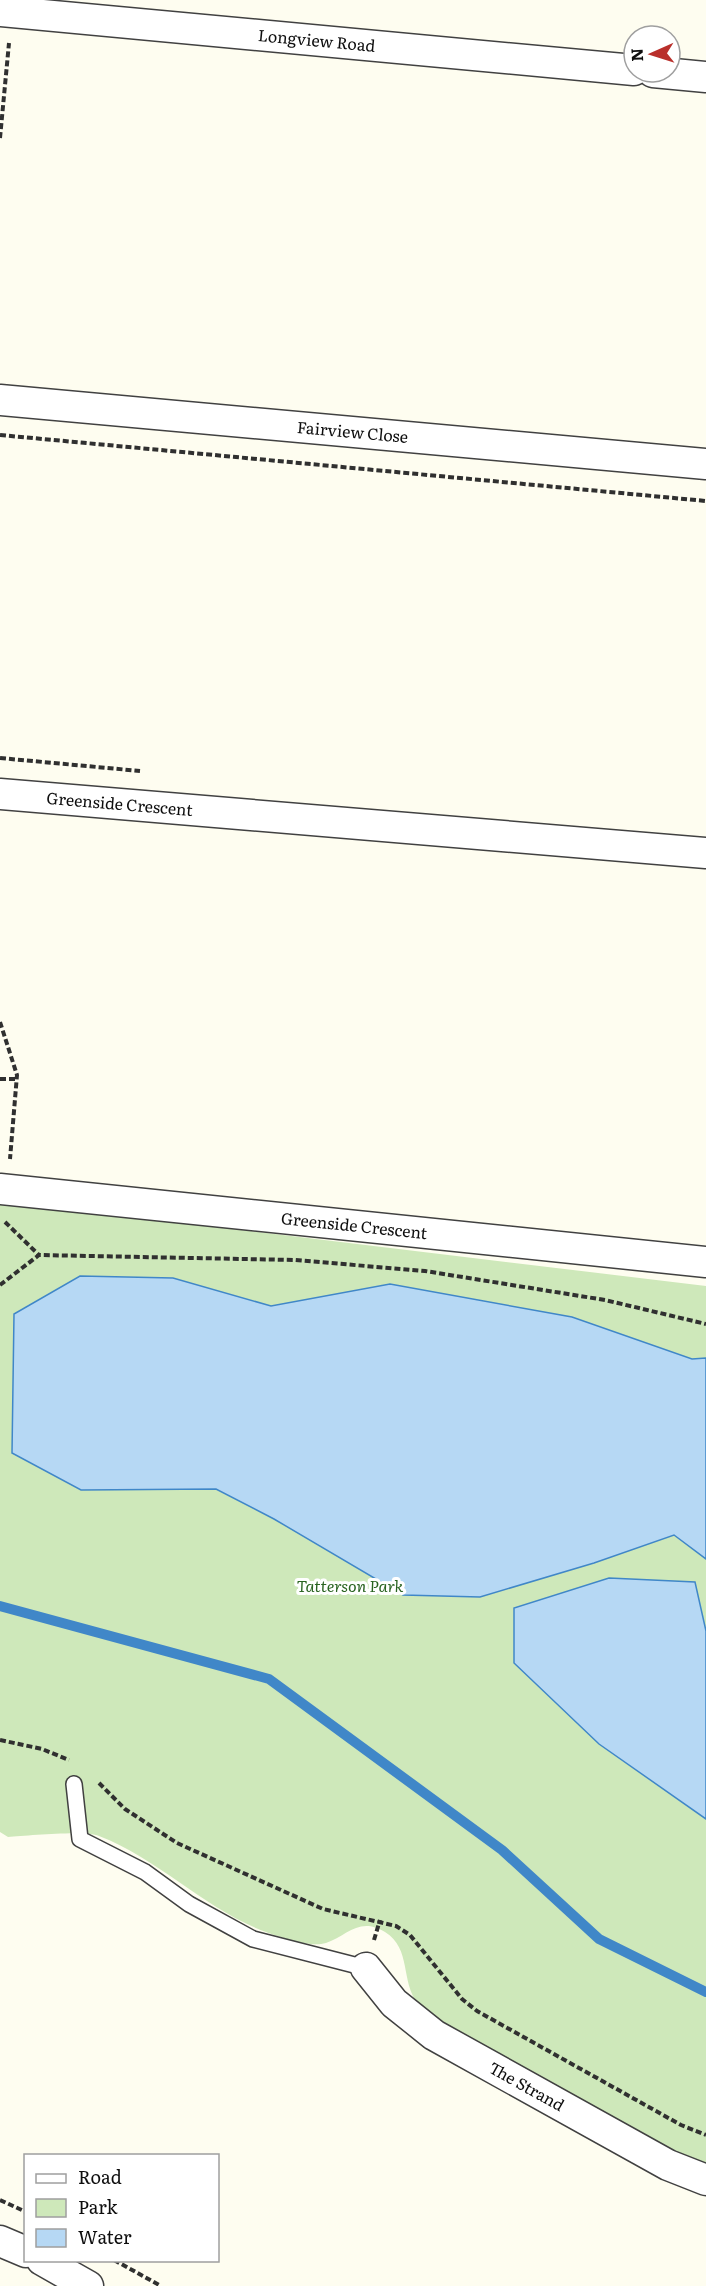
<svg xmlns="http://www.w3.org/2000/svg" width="706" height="2286" font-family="Literata,serif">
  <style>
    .green { fill: #cee8ba }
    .water { fill: #b6d8f4; stroke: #4087c8; stroke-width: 1.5 }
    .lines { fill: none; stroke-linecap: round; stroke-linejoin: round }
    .stream { stroke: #4087c8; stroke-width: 10 }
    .service-casing { stroke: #414141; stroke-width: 18 }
    .minor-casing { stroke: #414141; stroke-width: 33 }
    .path { stroke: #303030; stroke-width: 4; stroke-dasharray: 6 3; stroke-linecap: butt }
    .service { stroke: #fff; stroke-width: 15 }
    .minor { stroke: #fff; stroke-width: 30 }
    .labels { text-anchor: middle; stroke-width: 6; stroke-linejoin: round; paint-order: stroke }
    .street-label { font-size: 16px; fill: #0e0e0e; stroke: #fff }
    .park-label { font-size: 16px; font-style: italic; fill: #296320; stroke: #fff }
  </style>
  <rect width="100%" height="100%" fill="#fefdf0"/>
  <path class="green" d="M0 1201 706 1286V2165L650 2139 443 2023C435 2018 423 2012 418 2004 400 1981 412 1949 385 1932 359 1916 347 1936 326 1943 313 1947 294 1941 281 1937 213 1918 164 1861 99 1836 85 1830 27 1836 8 1837L0 1832Z"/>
  <g class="water">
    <polygon points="80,1276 173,1278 271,1306 390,1284 572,1317 692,1359 706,1358 706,1559 674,1535 594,1563 480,1597 403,1595 274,1519 216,1489 81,1490 12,1453 14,1314"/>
    <polygon points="609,1578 695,1582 706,1631 706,1819 599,1744 514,1663 514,1608"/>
  </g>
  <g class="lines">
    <polyline class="stream" points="0,1606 269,1679 502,1850 599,1939 706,1992"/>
    <defs>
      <polyline id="service" points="74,1784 80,1839 145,1872 189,1904 253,1939 366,1968"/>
      <g id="minor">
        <path id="s1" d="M0 11 634 70"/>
        <polyline points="653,72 706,77"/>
        <path id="s2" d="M0 400 706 464"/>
        <path id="s3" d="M0 794 706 853"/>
        <path id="s4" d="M0 1189 706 1262"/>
        <path id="s5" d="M366 1968 394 2003 434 2035 668 2165 706 2180"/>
        <polyline points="0,2241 26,2252"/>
        <polyline points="42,2260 88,2286"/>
      </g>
    </defs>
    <use href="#service" class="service-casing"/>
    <use href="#minor" class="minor-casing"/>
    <g class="path">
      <polyline points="0,138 9,43"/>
      <polyline points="0,435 706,501"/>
      <polyline points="0,758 140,771"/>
      <polyline points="0,1022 17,1075 10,1159"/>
      <polyline points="0,1079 17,1079"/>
      <polyline points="5,1222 39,1255"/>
      <polyline points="0,1285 39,1255 295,1260 425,1271 605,1300 706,1324"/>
      <polyline points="0,1740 42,1749 69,1760"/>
      <polyline points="99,1783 125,1809 177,1843 323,1909 396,1926 410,1935 462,1999 477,2011 681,2125 706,2135"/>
      <polyline points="374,1940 380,1920"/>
      <polyline points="0,2200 26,2212"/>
      <polyline points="114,2260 161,2286"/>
    </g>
    <use href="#service" class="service"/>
    <use href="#minor" class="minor"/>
  </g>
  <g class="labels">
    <g class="street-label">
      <text dy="6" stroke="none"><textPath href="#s1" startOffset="318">Longview Road</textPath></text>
      <text dy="6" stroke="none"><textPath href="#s2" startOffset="354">Fairview Close</textPath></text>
      <text dy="6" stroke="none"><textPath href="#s3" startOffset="120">Greenside Crescent</textPath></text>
      <text dy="6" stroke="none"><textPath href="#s4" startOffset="356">Greenside Crescent</textPath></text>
      <text dy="6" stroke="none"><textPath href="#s5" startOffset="202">The Strand</textPath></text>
    </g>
    <g class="park-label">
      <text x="350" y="1592">Tatterson Park</text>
    </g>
  </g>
  <rect x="24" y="2154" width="195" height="108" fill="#ffffff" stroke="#9f9f9f" stroke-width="1.5"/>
  <rect x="36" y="2174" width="30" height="9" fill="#ffffff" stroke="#9f9f9f" stroke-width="1.5"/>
  <text x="78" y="2184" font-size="18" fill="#0e0e0e">Road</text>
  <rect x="36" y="2199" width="30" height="18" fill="#cee8ba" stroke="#9f9f9f" stroke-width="1.5"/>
  <text x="78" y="2214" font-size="18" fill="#0e0e0e">Park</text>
  <rect x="36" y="2229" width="30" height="18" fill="#b6d8f4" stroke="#9f9f9f" stroke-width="1.5"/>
  <text x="78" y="2244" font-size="18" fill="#0e0e0e">Water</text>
  <g transform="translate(652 54) rotate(267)"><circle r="28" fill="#ffffff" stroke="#9f9f9f" stroke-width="1.5"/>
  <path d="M0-4.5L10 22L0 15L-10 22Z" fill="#b92f2b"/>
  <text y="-9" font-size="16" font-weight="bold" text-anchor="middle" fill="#0e0e0e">N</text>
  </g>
</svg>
